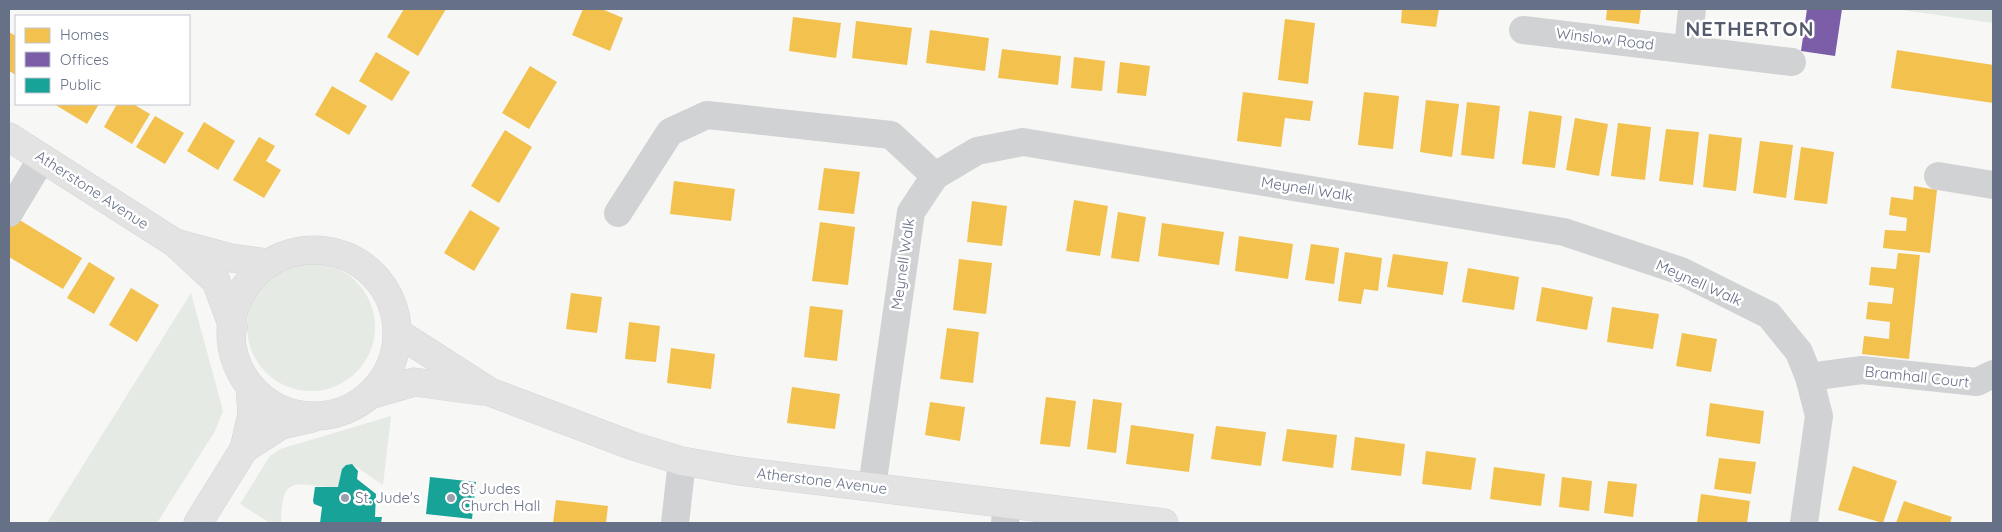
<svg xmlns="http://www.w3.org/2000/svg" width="2002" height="532" font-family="Quicksand,sans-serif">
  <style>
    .green { fill: #e5eae4 }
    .homes { fill: #f2c14e }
    .offices { fill: #7b5ea7 }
    .public { fill: #17a398 }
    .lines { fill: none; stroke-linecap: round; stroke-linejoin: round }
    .secondary-casing { stroke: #d4d5d6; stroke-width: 29 }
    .street { stroke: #d1d2d3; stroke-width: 28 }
    .secondary { stroke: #e3e3e4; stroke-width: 28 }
    .poi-dot { fill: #999fae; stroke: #fff; stroke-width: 2 }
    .labels { text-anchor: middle; stroke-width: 5; stroke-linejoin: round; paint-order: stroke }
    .street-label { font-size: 15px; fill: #667087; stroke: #fff }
    .poi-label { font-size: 15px; fill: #667087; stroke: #fff; text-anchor: start }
    .district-label { font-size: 20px; font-weight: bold; letter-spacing: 1px; fill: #545b6c; stroke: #fff }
  </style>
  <rect width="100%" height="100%" fill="#f7f7f6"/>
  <g class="green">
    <polygon points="1895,9 1993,9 1993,23"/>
    <circle cx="311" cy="327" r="64"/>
    <polygon points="191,293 223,411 215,431 157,523 47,523"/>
    <path d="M391 416 383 485 355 466 349 464 342 469V477L338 487C296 487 282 470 281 523H270L240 504 270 456 280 449Z"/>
  </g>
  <g class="homes">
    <polygon points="404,9 446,9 418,56 387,37"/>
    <polygon points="583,9 602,9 623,18 610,51 572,35"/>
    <polygon points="1402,9 1439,9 1436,27 1401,23"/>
    <polygon points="1607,9 1641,9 1639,24 1606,20"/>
    <polygon points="793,17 841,23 836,58 789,51"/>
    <polygon points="1285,19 1315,23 1308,84 1278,80"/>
    <polygon points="856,21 912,28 907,65 852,58"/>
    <polygon points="930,30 989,38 985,71 926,63"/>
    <polygon points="9,32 16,36 16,75 9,71"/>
    <polygon points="1002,49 1061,56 1058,85 998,78"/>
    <polygon points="1897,50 1993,65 1993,103 1891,88"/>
    <polygon points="376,52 410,72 392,101 359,81"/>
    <polygon points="1074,57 1105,61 1102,91 1071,88"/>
    <polygon points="1120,62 1150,66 1146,96 1117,93"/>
    <polygon points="530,66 557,82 529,129 502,113"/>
    <polygon points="332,86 367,106 349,135 315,115"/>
    <polygon points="1243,92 1313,101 1310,121 1285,118 1281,147 1237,141"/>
    <polygon points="1364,92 1399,96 1393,149 1358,145"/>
    <polygon points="1426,100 1459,104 1452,157 1420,152"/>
    <polygon points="1467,102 1500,106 1494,159 1461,155"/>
    <polygon points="54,104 99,104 87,124"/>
    <polygon points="117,104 133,104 150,114 132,144 104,127"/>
    <polygon points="1529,111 1562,116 1555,168 1522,164"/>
    <polygon points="155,116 184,133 165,164 136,147"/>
    <polygon points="1575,118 1608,124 1599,176 1566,170"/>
    <polygon points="204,122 235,141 218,170 187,151"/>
    <polygon points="1618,123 1651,127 1645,180 1611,176"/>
    <polygon points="1666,129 1699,132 1693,185 1659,181"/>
    <polygon points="505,130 532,147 499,203 471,186"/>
    <polygon points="1709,134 1742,138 1736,191 1703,187"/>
    <polygon points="259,137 275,146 266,161 281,170 264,198 233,180"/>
    <polygon points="1760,141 1793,145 1786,198 1753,193"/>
    <polygon points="1801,147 1834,152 1827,204 1794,200"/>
    <polygon points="824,168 860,172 854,214 818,210"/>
    <polygon points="674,181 735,189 731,221 670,214"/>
    <polygon points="1914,186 1937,190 1930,253 1883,248 1885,230 1906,231 1907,218 1889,215 1891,197 1913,200"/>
    <polygon points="1074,200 1108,206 1100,256 1066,251"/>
    <polygon points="972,201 1007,206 1002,246 967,242"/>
    <polygon points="470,210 500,228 474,271 444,253"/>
    <polygon points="1118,212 1146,217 1139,262 1111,258"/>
    <polygon points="13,216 82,258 63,289 9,257 9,222"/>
    <polygon points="820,222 855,227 848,285 812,281"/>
    <polygon points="1162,223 1224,232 1219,265 1158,256"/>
    <polygon points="1239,236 1293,244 1288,279 1235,271"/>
    <polygon points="1311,244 1339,248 1334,284 1305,280"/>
    <polygon points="1345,252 1382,258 1378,291 1364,289 1361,304 1338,301"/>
    <polygon points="1898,253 1920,255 1909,359 1862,354 1864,336 1889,339 1890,322 1866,319 1868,302 1892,304 1894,288 1869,285 1871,267 1896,269"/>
    <polygon points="1393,254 1448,262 1443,295 1387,287"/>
    <polygon points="959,259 992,263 986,314 953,310"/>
    <polygon points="89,262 115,278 94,314 67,298"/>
    <polygon points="1468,268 1519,277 1514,310 1462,302"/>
    <polygon points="1542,287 1593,297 1587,330 1536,321"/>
    <polygon points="131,288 159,305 137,342 109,325"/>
    <polygon points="571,293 602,297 597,333 566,329"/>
    <polygon points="810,306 843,310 837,361 804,357"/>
    <polygon points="1612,307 1659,314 1653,349 1607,342"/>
    <polygon points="629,322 660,326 656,362 625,359"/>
    <polygon points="947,328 979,332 973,383 940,379"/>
    <polygon points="1682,333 1717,339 1711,372 1676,366"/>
    <polygon points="671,348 715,354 711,389 667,383"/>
    <polygon points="792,387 840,394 835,429 787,423"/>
    <polygon points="1046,397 1076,401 1070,447 1040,444"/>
    <polygon points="1093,399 1122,403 1116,453 1087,449"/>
    <polygon points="930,402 965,407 960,441 925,435"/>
    <polygon points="1710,403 1764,411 1760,444 1706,436"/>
    <polygon points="1131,425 1194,434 1189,472 1126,464"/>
    <polygon points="1216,426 1266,432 1261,466 1211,459"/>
    <polygon points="1287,429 1337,435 1333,468 1282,461"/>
    <polygon points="1355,437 1405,444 1401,476 1351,470"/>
    <polygon points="1426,451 1476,458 1471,490 1422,484"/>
    <polygon points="1719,458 1756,462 1751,494 1714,489"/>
    <polygon points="1853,466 1897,481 1883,523 1838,510"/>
    <polygon points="1494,467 1545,474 1541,506 1490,499"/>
    <polygon points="1562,477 1592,481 1589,511 1559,507"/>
    <polygon points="1608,481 1637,484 1633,517 1604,513"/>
    <polygon points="1701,494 1750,501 1747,523 1697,523"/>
    <polygon points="556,500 608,506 606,523 553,523"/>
    <polygon points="1904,501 1952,517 1950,523 1896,523"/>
  </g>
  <polygon class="offices" points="1807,9 1842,9 1835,56 1801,51"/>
  <g class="public">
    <polygon points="352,464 358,471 357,479 376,494 375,517 382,517 381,523 320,523 322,507 314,504 313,501 315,487 338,487 342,469 346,465"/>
    <polygon points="430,477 476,482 472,519 426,514"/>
  </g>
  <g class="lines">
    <defs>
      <g id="secondary">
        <polyline points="9,137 175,243 216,281 233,327"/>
        <polyline points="179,244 231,258 268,263"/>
        <circle cx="314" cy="333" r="83"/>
        <polyline points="398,333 490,392 633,446 682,461 739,471 1164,523"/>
        <polyline points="373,394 414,382 481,391"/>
        <polyline points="244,449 281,425 312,418"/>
        <polyline points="198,523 244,449 252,414 250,387"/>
      </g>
    </defs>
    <use href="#secondary" class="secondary-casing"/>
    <g class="street">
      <polyline points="1523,30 1792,62"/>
      <polyline points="1688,49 1692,9"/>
      <polyline points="1938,176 1993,185"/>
      <polyline points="9,213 42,158"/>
      <polyline points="618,213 670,132 707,115 891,135 935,176"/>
      <polyline points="1809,377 1862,370 1977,382 1993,374"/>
      <polyline points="872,487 911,212 935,176 977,151 1023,142 1564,232 1681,271 1769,315 1799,352 1809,377 1819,416 1804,523"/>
      <polyline points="675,523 682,461"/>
      <polyline points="1005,523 1007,504"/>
    </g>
    <use href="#secondary" class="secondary"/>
  </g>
  <g class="poi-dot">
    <circle cx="345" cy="498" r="5"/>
    <circle cx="451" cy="498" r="5"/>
  </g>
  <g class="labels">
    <g class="street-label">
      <text transform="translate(1605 39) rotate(7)" y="5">Winslow Road</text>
      <text transform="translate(1307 189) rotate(9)" y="5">Meynell Walk</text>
      <text transform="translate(92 190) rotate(33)" y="5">Atherstone Avenue</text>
      <text transform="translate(903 264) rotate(-82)" y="5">Meynell Walk</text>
      <text transform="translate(1699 283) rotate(24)" y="5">Meynell Walk</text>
      <text transform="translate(1917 377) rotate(6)" y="5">Bramhall Court</text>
      <text transform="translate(822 481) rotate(7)" y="5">Atherstone Avenue</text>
    </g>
    <g class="poi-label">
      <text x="461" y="494">St Judes<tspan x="461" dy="17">Church Hall</tspan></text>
      <text x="355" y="503">St. Jude's</text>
    </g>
    <g class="district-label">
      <text x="1750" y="36">NETHERTON</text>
    </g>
  </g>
  <rect width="2002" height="532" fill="none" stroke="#667087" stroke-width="20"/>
  <rect x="15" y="15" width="175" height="90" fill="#ffffff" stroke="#c2c6cf"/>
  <rect x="25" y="28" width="25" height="15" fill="#f2c14e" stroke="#c2c6cf"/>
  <text x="60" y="40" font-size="15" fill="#667087">Homes</text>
  <rect x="25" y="52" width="25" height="15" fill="#7b5ea7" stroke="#c2c6cf"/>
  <text x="60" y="65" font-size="15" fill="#667087">Offices</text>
  <rect x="25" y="78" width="25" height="15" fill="#17a398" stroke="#c2c6cf"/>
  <text x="60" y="90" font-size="15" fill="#667087">Public</text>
</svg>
